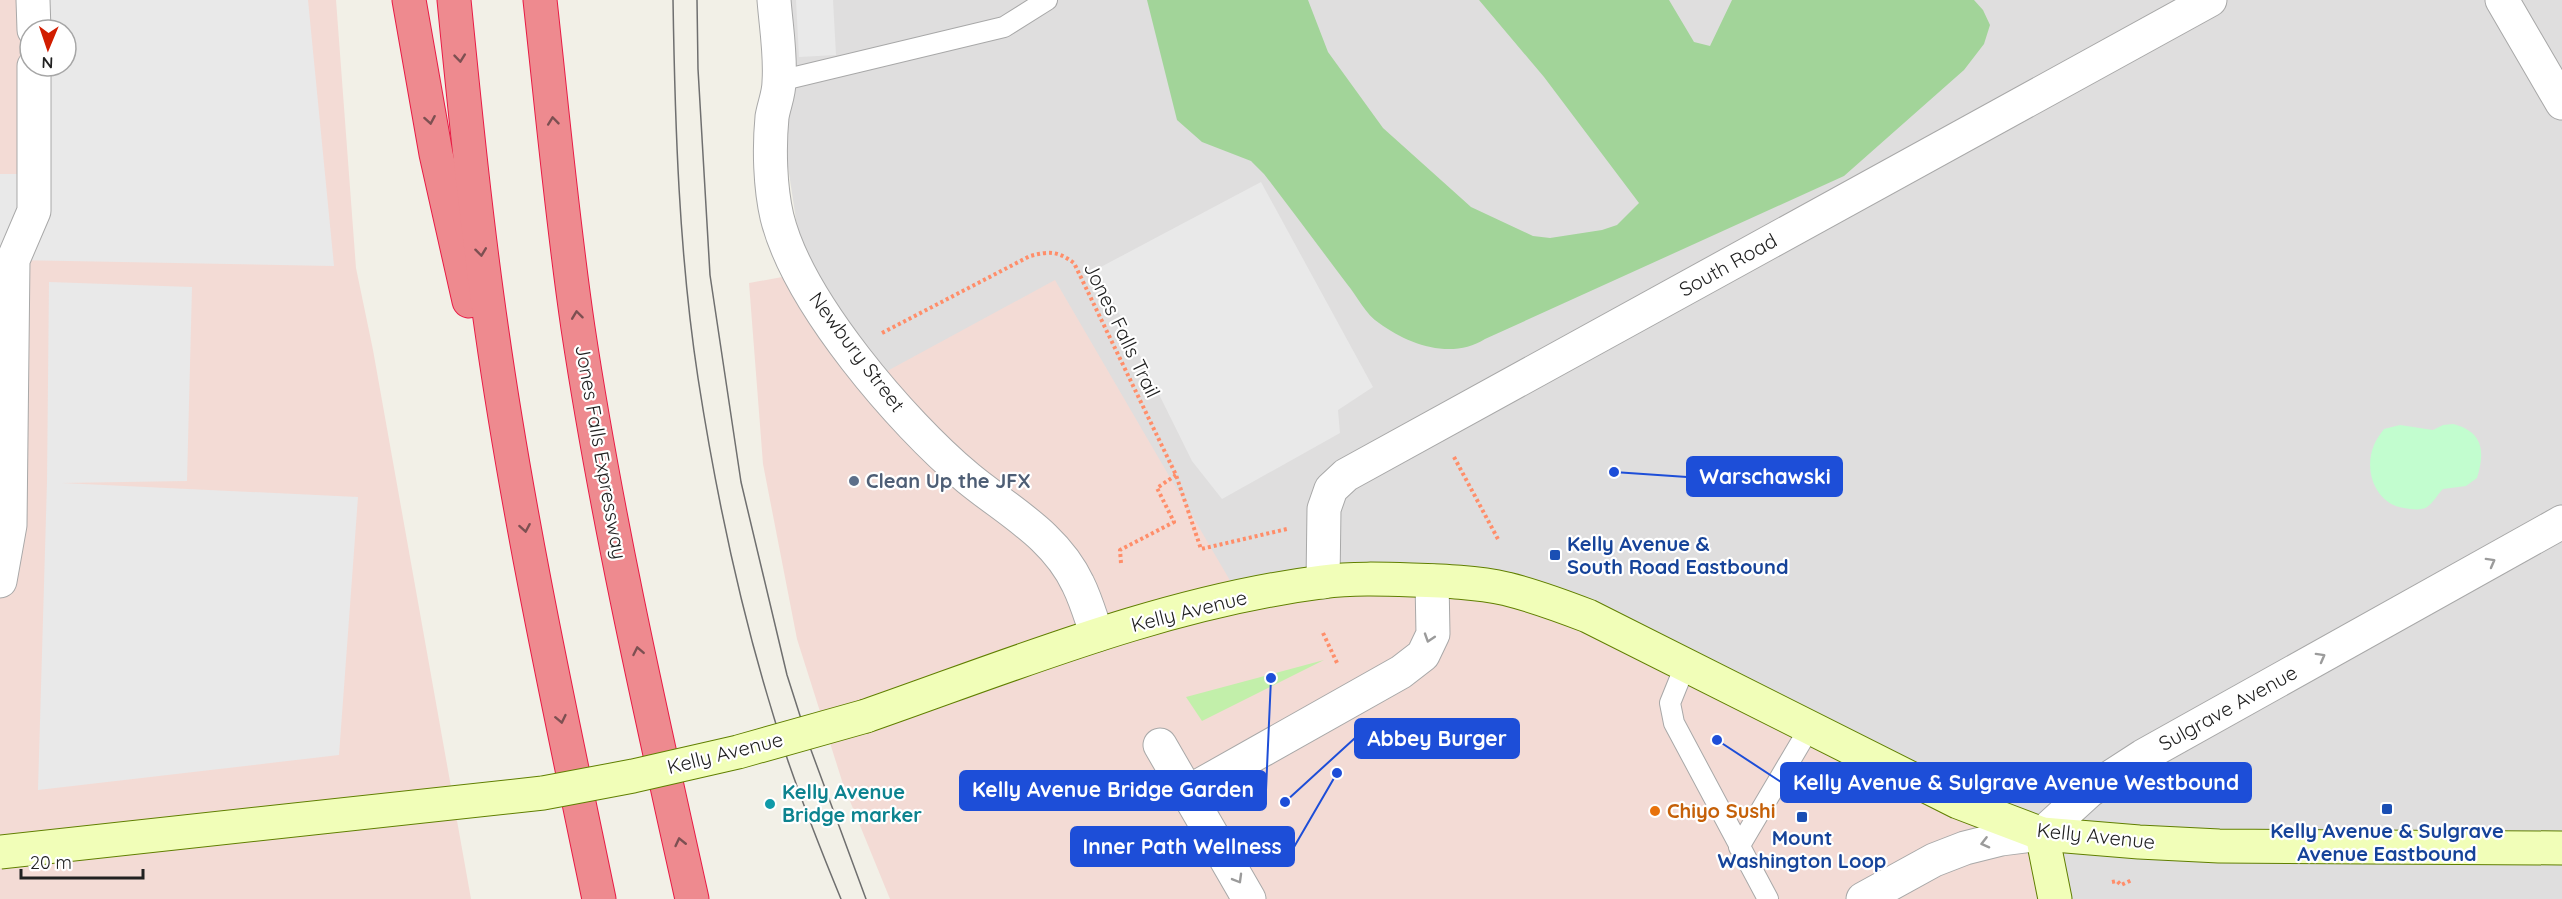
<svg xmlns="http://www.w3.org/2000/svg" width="2562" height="899" font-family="Quicksand,sans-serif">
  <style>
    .residential { fill: #dfdede }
    .commercial { fill: #f3dbd5; fill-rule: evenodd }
    .grass { fill: #c2efaa }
    .forest { fill: #a2d499 }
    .park { fill: #c2fdcf }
    .parking { fill: #e9e9e9 }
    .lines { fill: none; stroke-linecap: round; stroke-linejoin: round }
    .lane-casing { stroke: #a8a8a8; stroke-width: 22 }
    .street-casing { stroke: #a8a8a8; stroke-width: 35 }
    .secondary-casing { stroke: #607f00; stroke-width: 35 }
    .highway-casing { stroke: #e81b45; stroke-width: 35 }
    .path { stroke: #ff8e6a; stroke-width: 4; stroke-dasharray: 3 3; stroke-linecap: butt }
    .lane { stroke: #fff; stroke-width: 20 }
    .street { stroke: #fff; stroke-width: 33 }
    .secondary { stroke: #f1feb8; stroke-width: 33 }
    .highway { stroke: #ee8a8f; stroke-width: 33 }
    .tram { stroke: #6f6f6f; stroke-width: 1.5 }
    .secondary-bridge-casing { stroke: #607f00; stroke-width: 35; stroke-linecap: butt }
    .secondary-bridge { stroke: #f1feb8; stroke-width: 33 }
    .oneway { stroke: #7d5052 }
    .oneway2 { stroke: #9b9b9b }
    .service-dot { fill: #5c6f8a; stroke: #fff; stroke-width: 2 }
    .transit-dot { fill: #1a4fb4; stroke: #fff; stroke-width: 2 }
    .culture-dot { fill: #0f9aa8; stroke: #fff; stroke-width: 2 }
    .food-dot { fill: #e8710a; stroke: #fff; stroke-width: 2 }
    .labels { text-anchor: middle; stroke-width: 4.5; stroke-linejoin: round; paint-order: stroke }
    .street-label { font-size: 20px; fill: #212121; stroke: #fff }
    .service-label { font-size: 20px; font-weight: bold; fill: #4e5e75; stroke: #fff; text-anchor: start }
    .transit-label { font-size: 20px; font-weight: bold; fill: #164399; stroke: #fff }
    .culture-label { font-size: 20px; font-weight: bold; fill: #0d838f; stroke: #fff; text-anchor: start }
    .food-label { font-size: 20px; font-weight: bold; fill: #c56008; stroke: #fff; text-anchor: start }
    .leader { fill: none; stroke: #1d4ed8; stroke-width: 2 }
    .callout-dot { fill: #1d4ed8; stroke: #fff; stroke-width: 2 }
    .callout { fill: #1d4ed8; stroke: #1d4ed8; stroke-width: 2 }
    .callout-label { font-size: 21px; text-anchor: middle; font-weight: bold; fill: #fff }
  </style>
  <rect width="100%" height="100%" fill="#f2f0e7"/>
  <polygon class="residential" points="777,0 2562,0 2562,899 2052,899 1239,596 878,376 804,273 787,160"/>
  <g class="commercial">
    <path d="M0 0H336L356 268 373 350 471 899H0ZM30 30H66V66H30Z"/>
    <polygon points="804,273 878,376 1055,280 1239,596 1348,593 1521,597 2041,843 2052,899 890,899 843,784 797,639 763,464 749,283"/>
  </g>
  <polygon class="grass" points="1324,660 1202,721 1186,697"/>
  <path class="forest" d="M1147 0H1308L1328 52 1383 128 1471 207 1533 236 1550 238 1602 230 1617 225 1639 203 1544 77 1479 0H1669L1694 42 1710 46 1732 0H1974L1983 10 1990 25 1984 44 1964 70 1844 176 1485 339C1452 360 1409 345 1379 323 1366 315 1357 296 1347 284 1319 247 1292 210 1264 174L1251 161 1202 142 1177 120Z"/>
  <path class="park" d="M2453 424C2484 432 2485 452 2477 478L2466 486 2443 489C2438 494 2433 503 2427 507 2421 511 2411 509 2404 508 2376 504 2363 471 2374 445 2376 440 2380 434 2384 429L2400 425 2433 430 2443 425Z"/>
  <g class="parking">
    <polygon points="33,0 308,0 334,266 14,260 0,581 0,174 35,174 34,66 66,66 66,30 34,30"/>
    <polygon points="796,0 833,0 836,55 799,57"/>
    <polygon points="1261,182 1373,387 1338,410 1340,433 1222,499 1192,461 1097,269"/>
    <polygon points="49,282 192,287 187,481 62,483 358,497 339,755 38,790 47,482"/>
  </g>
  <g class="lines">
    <defs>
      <g id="lane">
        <polyline points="779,81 1004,27 1047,0"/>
        <polyline points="1685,666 1670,703 1674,723 1768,899"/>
        <polyline points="1739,847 1810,727"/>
      </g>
      <g id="street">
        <polyline points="33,0 34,30"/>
        <path d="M774 0C776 26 781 55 779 82 779 94 774 105 772 117 769 148 770 187 777 217 798 302 901 422 968 478 1008 511 1055 535 1078 584 1086 600 1091 618 1097 635"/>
        <polyline points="2502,0 2562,103"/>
        <polyline points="0,581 10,525 13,260 34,211 34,66"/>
        <polyline points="1323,582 1324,509 1331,489 1346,475 2210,0"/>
        <polyline points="1160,745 1249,899"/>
        <polyline points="1188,792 1401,672 1423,655 1433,634 1432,581"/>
        <polyline points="1863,899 1934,860 1965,848 2001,839 2042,834 2089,791 2143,756 2562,522"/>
      </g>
      <g id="secondary">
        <path d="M866 716C1015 664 1165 602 1322 582 1352 578 1382 579 1412 580 1444 581 1476 582 1507 589 1535 596 1562 606 1588 616L1958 802 2042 834 2139 842 2219 846 2562 848"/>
        <polyline points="2042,834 2055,899"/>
      </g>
      <g id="highway">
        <polyline points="409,0 436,154 469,301"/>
        <path d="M454 0C465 111 476 222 492 332 519 522 560 711 599 899"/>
        <path d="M540 0C552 109 562 219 578 328 607 520 650 710 692 899"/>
      </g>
    </defs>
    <use href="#lane" class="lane-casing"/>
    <use href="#street" class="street-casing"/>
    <use href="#secondary" class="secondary-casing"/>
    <use href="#highway" class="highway-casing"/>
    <g class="path">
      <path d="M882 333 1030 256C1049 251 1058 251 1074 263L1176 475 1201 549 1287 529"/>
      <polyline points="1454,457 1499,541"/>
      <polyline points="1121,563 1120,550 1174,522 1157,488 1176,475"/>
      <polyline points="1323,633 1338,665"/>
      <polyline points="2112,882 2117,881 2121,885 2132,880"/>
    </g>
    <use href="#lane" class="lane"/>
    <use href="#street" class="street"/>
    <use href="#secondary" class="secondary"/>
    <use href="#highway" class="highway"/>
    <g class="tram">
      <path d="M673 0C675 126 679 254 698 378 718 507 746 637 788 761 804 807 822 853 841 899"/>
      <polyline points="697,0 698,69 710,275 741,482 787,675 811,750 866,899"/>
    </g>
    <defs>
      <polyline id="secondary-bridge" points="0,852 543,793 633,776 738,752 866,716"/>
    </defs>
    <use href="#secondary-bridge" class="secondary-bridge-casing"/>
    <use href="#secondary-bridge" class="secondary-bridge"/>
  </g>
  <defs><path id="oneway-chevron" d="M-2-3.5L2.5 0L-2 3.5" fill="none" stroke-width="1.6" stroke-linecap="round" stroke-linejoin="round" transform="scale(1.5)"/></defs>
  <g class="oneway">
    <use href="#oneway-chevron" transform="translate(460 58) rotate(84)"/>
    <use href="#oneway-chevron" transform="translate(430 120) rotate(80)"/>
    <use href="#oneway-chevron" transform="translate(553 121) rotate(-96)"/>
    <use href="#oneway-chevron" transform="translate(481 252) rotate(83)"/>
    <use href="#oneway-chevron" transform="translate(577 315) rotate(-97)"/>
    <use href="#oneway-chevron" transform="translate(525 528) rotate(80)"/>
    <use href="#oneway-chevron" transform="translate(638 651) rotate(-101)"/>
    <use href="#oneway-chevron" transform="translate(561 719) rotate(78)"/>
    <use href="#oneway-chevron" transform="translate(680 842) rotate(-103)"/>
  </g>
  <g class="oneway2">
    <use href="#oneway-chevron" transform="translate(2491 562) rotate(-29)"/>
    <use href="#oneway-chevron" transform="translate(1429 638) rotate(108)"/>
    <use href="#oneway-chevron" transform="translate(2321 657) rotate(-29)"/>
    <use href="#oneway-chevron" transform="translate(1985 843) rotate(166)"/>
    <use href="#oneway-chevron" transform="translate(1238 879) rotate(60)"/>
  </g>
  <circle class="service-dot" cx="854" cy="481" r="6"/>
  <g class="transit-dot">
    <rect x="1549" y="549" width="12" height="12" rx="3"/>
    <rect x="2381" y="803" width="12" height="12" rx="3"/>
    <rect x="1796" y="811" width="12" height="12" rx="3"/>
  </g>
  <circle class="culture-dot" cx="770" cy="804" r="6"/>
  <circle class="food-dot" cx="1655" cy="811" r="6"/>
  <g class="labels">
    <g class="street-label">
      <text transform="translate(1728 265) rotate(-29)" y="7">South Road</text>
      <text transform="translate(1122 330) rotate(64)" y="7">Jones Falls Trail</text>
      <text transform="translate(857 352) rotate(53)" y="7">Newbury Street</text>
      <text transform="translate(601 452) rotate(80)" y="7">Jones Falls Expressway</text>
      <text transform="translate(1189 611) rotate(-14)" y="7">Kelly Avenue</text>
      <text transform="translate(2228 708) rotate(-29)" y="7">Sulgrave Avenue</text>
      <text transform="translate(725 753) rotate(-14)" y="7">Kelly Avenue</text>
      <text transform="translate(2096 836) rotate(6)" y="7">Kelly Avenue</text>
    </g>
    <g class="service-label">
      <text x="866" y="488">Clean Up the JFX</text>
    </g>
    <g class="transit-label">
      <text x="1567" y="551" text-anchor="start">Kelly Avenue &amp;<tspan x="1567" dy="23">South Road Eastbound</tspan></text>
      <text x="2387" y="838">Kelly Avenue &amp; Sulgrave<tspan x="2387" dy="23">Avenue Eastbound</tspan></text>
      <text x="1802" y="845">Mount<tspan x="1802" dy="23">Washington Loop</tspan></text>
    </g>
    <g class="culture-label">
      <text x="782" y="799">Kelly Avenue<tspan x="782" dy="23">Bridge marker</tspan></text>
    </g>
    <g class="food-label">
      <text x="1667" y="818">Chiyo Sushi</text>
    </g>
  </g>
  <path class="leader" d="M1614 472L1687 477M1285 802L1355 738M1717 740L1781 782M1271 678L1266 790M1337 773L1294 847"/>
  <g class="callout-dot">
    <circle cx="1614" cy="472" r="6"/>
    <circle cx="1285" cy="802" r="6"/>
    <circle cx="1717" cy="740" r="6"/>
    <circle cx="1271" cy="678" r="6"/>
    <circle cx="1337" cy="773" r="6"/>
  </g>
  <g class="callout">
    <rect x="1687" y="457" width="155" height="39" rx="6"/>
    <rect x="1355" y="719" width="164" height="39" rx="6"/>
    <rect x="1781" y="763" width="470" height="39" rx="6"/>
    <rect x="960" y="771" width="306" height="39" rx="6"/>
    <rect x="1071" y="827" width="223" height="39" rx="6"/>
  </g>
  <g class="callout-label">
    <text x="1765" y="484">Warschawski</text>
    <text x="1437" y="746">Abbey Burger</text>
    <text x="2016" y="790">Kelly Avenue &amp; Sulgrave Avenue Westbound</text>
    <text x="1113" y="797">Kelly Avenue Bridge Garden</text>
    <text x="1182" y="854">Inner Path Wellness</text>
  </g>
  <g transform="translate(48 48) rotate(182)"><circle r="28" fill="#ffffff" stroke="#a6a6a6" stroke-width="1.5"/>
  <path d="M0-4.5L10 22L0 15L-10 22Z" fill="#d11d00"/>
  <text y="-9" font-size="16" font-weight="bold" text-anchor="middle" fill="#212121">N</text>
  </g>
  <path d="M21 869v9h122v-9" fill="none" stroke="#212121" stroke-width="3"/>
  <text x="30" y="869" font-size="18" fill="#212121" stroke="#ffffff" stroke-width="4.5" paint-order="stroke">20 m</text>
</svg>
